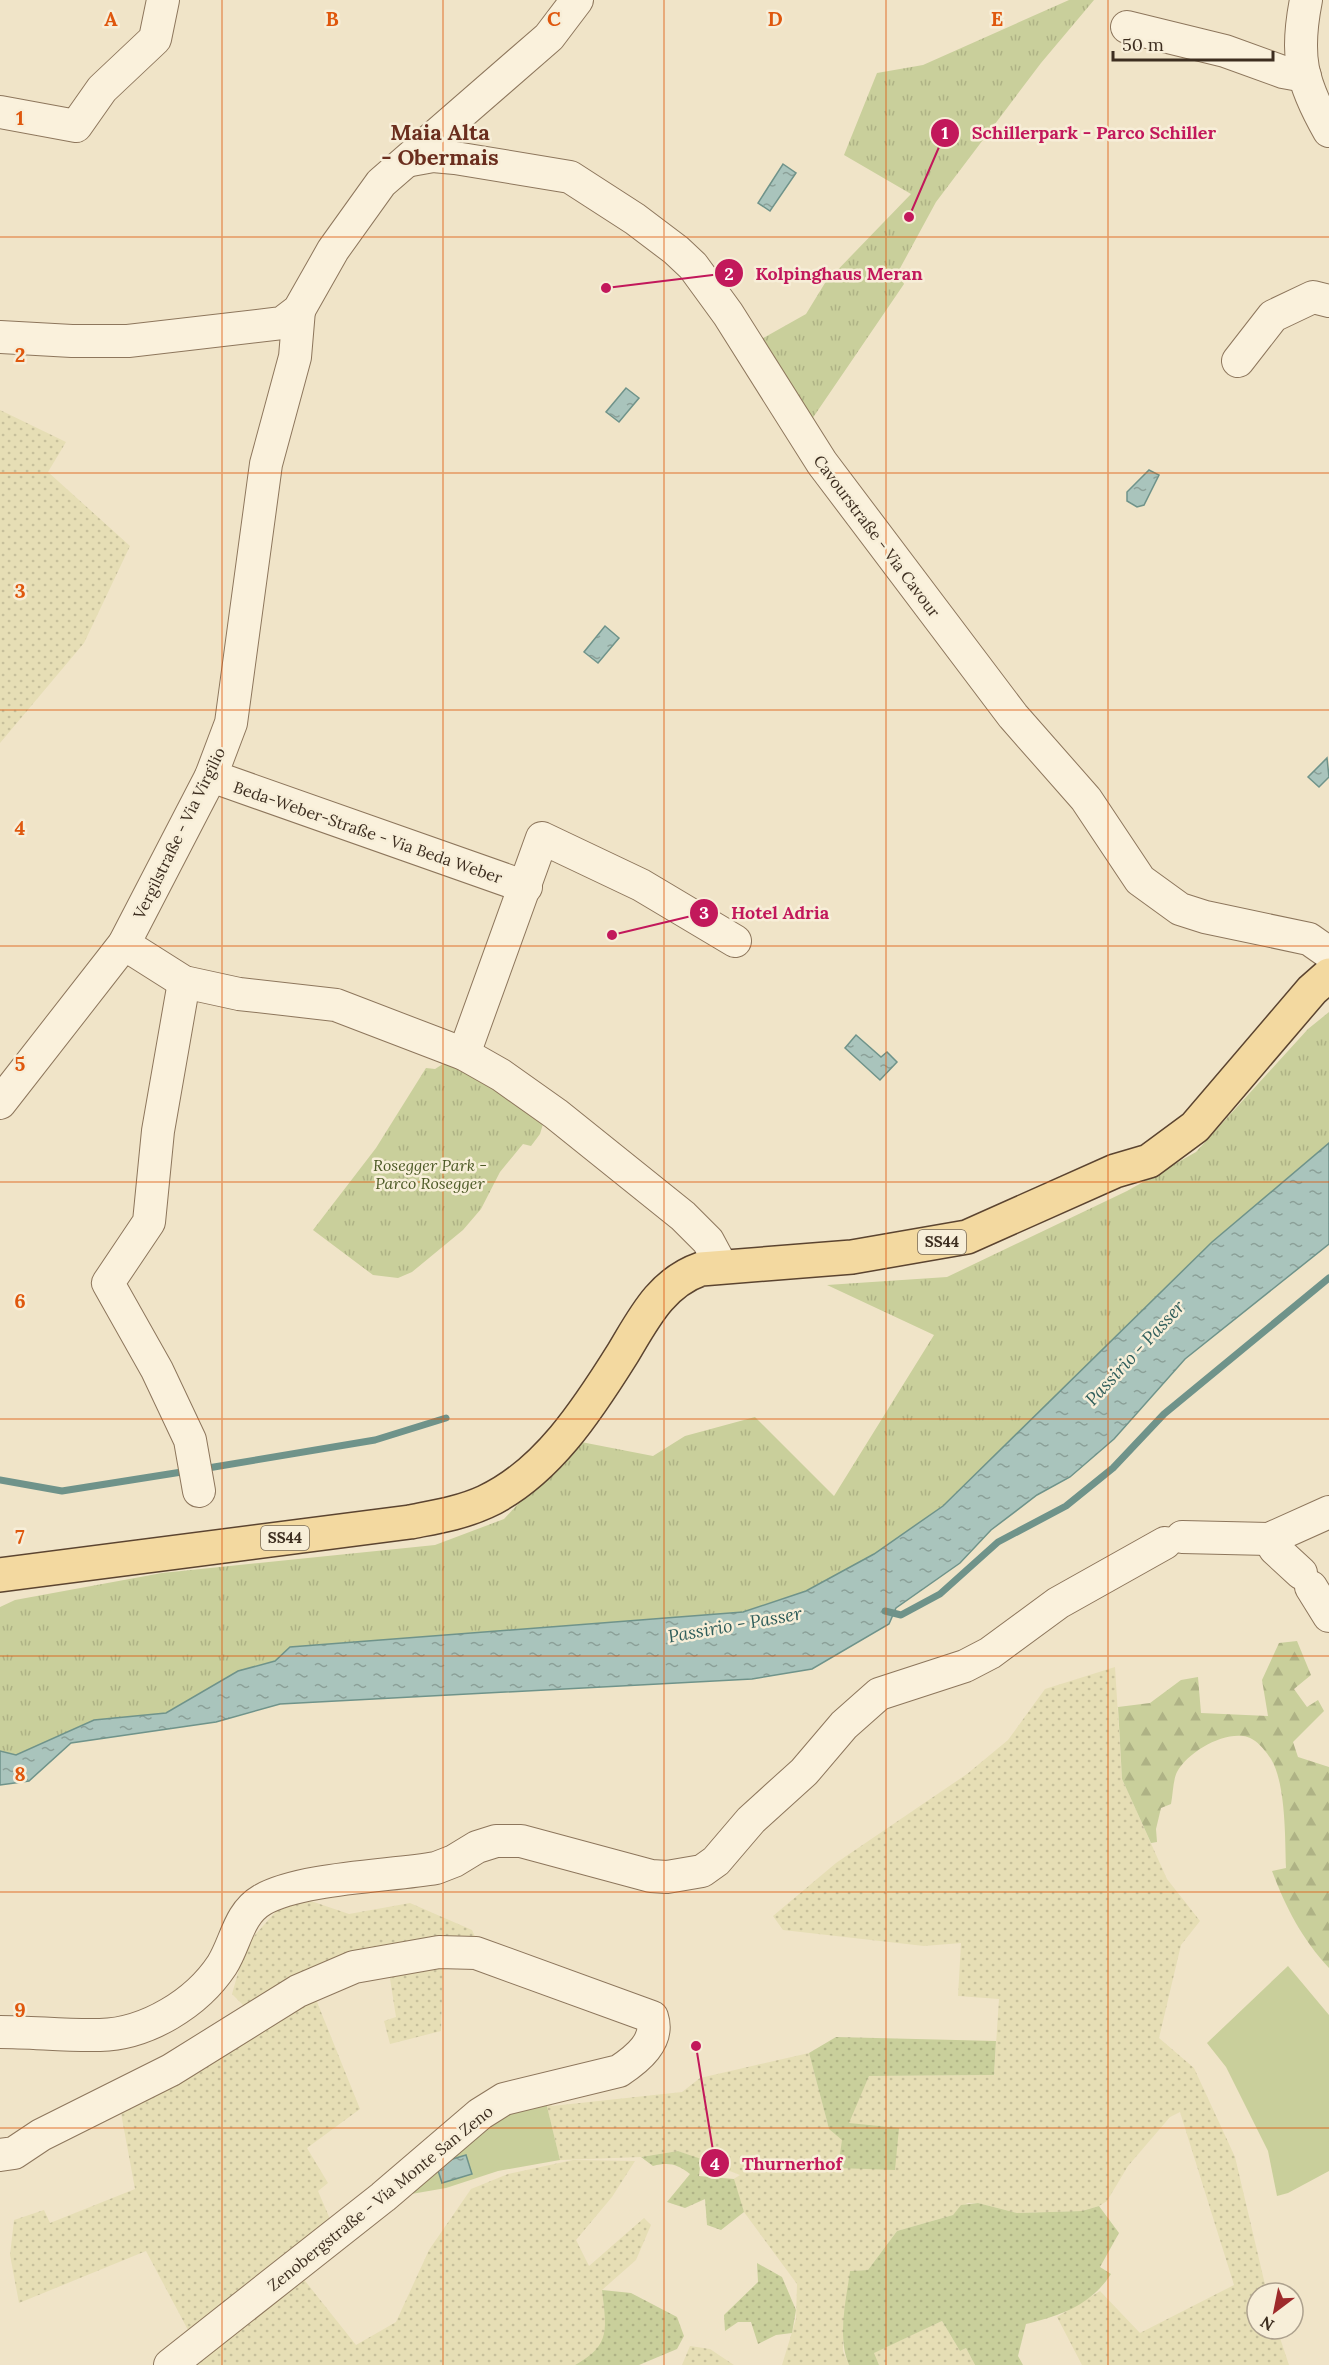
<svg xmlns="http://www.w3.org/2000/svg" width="1329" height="2365" font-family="Lora,serif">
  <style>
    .farmland { fill: url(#farmland-dots) }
    .grass { fill: url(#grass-dots) }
    .forest { fill: url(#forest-firs) }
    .park { fill: url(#park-tufts) }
    .garden { fill: #c9cf9b }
    .water { fill: url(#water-ripples); stroke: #6f938a; stroke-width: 1.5 }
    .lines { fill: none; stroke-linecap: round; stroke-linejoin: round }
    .stream { stroke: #6f938a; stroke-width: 7 }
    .minor-casing { stroke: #8d765c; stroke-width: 34 }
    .major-casing { stroke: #5b4430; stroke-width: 36 }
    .minor { stroke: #faf1dc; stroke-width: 32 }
    .major { stroke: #f3d9a0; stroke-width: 33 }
    .grid { fill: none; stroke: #df570d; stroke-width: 1.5; stroke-opacity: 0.55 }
    .labels { text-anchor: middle; stroke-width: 5; stroke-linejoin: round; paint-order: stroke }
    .shield { fill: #f7eed8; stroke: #756857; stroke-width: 1.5 }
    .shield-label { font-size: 15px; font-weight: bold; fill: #3d2e20 }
    .street-label { font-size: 16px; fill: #3d2e20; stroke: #f7eed8 }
    .park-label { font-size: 16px; font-style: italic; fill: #4d5a26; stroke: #f7eed8 }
    .water-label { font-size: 18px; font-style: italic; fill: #2f5d5a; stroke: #f7eed8 }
    .district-label { font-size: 22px; font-weight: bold; fill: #6b2e1e; stroke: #f7eed8 }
    .grid-label { font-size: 20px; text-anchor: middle; font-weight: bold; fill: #df570d; stroke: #f7eed8; stroke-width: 5; stroke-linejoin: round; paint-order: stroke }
    .leader { fill: none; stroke: #c2185b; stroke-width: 2 }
    .callout-dot { fill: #c2185b; stroke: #f7eed8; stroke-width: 2 }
    .mark-label { font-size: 18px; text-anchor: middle; font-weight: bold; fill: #fff }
    .callout-label { font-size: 18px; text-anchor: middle; font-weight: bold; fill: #c2185b; stroke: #f7eed8; stroke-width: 5; stroke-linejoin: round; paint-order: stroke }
  </style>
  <defs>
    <pattern id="farmland-dots" width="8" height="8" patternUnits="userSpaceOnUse" patternTransform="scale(1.5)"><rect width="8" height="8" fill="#e6deb5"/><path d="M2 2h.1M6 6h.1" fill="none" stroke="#c6bf9b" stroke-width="1.8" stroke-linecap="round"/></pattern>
    <pattern id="grass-dots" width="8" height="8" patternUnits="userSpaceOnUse" patternTransform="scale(1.5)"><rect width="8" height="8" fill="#c9cf9b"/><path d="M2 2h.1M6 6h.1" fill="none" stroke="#aeb285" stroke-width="1.8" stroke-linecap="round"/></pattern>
    <pattern id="forest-firs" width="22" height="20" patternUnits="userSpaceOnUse" patternTransform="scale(1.5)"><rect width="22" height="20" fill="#c9cf9b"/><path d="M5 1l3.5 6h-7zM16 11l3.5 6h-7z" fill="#aeb285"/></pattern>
    <pattern id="park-tufts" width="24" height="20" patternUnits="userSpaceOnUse" patternTransform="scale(1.5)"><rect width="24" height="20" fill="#c9cf9b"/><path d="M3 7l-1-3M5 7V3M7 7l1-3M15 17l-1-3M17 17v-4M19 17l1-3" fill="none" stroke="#aeb285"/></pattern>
    <pattern id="water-ripples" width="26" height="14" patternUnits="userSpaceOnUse" patternTransform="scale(1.5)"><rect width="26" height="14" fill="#a9c4bc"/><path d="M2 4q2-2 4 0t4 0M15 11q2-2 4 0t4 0" fill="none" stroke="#8ba098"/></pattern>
  </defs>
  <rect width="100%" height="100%" fill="#f0e4c8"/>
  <g class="farmland">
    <polygon points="0,410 66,442 48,472 130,546 84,643 0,743"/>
    <polygon points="1115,1667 1122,1779 1167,1879 1200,1921 1181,1945 1159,2038 1194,2068 1235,2157 1267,2293 1257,2293 1257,2329 1277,2329 1289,2365 1082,2365 1057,2317 1100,2291 1140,2333 1234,2285 1180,2112 1170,2117 1128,2166 1107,2201 1099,2206 1082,2211 1017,2213 978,2203 968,2203 961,2206 953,2215 897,2231 868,2270 850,2271 843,2335 843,2351 849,2365 782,2365 796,2319 797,2284 744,2212 732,2180 740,2175 678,2151 641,2157 560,2160 544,2094 552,2106 682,2092 700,2078 809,2053 829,2129 848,2123 869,2076 994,2075 999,1999 958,1996 961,1943 924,1946 783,1930 773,1916 836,1863 967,1774 1008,1740 1045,1689"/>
    <polygon points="311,1901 349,1914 410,1903 472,1930 479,1946 244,2006 232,1994 246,1945 279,1908"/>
    <polygon points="443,1959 441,2031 390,2044 384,2021 396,2017 388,1966"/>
    <polygon points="313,1992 360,2109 307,2148 328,2183 318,2191 330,2219 188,2330 146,2251 19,2303 10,2255 14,2220 44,2210 50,2223 135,2189 121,2113"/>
    <polygon points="573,2160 635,2161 612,2197 576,2240 589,2266 644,2218 651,2225 636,2260 602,2290 607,2331 595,2354 575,2365 170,2365 294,2267 356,2345 396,2322 429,2250 471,2189 508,2174"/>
    <polygon points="942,2321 960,2351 966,2348 975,2365 879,2365 873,2353"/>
    <polygon points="690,2346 710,2349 734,2365 682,2365"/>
  </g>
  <g class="grass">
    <polygon points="836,2037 996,2041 994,2075 869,2076 849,2123 899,2128 895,2170 838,2168 842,2140 829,2129 809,2053"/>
    <path d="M678 2151 701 2159 699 2176 734 2179 744 2212 721 2230 707 2225 705 2199 685 2208 667 2202 690 2174C677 2164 669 2162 653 2166L641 2157Z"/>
    <path d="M978 2203 1017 2213 1082 2211 1099 2206 1119 2233 1100 2267 1111 2274C1091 2305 1060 2316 1026 2324L1018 2356 1023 2365H975L966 2348 960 2351 942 2321 874 2353 879 2365H849C837 2337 846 2301 850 2271L868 2270 897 2231 953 2215 961 2205Z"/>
    <polygon points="757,2263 782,2277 796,2310 792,2333 776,2335 758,2344 751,2322 738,2322 725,2331 724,2315 758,2282"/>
    <path d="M602 2290 631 2293 677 2317 684 2336 677 2349 639 2365H575C612 2345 606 2328 602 2290Z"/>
  </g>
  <path class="forest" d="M1297 1641 1311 1675 1294 1689 1307 1707 1318 1700 1324 1711 1293 1742 1298 1757 1329 1767V1968C1302 1939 1286 1908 1272 1871L1286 1868C1285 1839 1286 1784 1271 1759 1265 1750 1255 1737 1243 1736 1221 1733 1188 1752 1177 1772 1173 1780 1173 1794 1171 1804L1161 1808 1156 1829 1157 1842 1151 1843 1122 1779 1118 1707 1150 1703 1181 1680 1198 1677 1201 1713 1268 1716 1262 1680 1279 1643Z"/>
  <g class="park">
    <polygon points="1069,0 1094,0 1041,63 936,202 898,272 904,284 812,419 760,340 806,314 825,283 911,194 844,155 877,73 923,65"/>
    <polygon points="1329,1012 1329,1143 1212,1242 943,1506 874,1554 806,1591 743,1612 291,1647 275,1661 238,1671 166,1713 94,1720 16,1755 0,1751 0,1607 15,1600 162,1573 435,1545 504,1519 576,1441 653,1456 685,1436 755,1417 834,1496 934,1335 827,1285 947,1277 1127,1191 1196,1152 1308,1029"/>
    <polygon points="446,1062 501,1091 543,1124 540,1134 531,1146 523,1144 500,1172 481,1209 463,1230 412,1272 398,1278 373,1275 313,1230 376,1148 426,1068 435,1069"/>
  </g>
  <g class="garden">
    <polygon points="1288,1966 1329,2015 1329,2171 1288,2193 1277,2196 1268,2151 1226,2067 1207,2043"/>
    <polygon points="544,2094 560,2160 498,2171 446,2188 394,2197 449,2145"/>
  </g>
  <g class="water">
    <polygon points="783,164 796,173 770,211 758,203"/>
    <polygon points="626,388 639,398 619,422 606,412"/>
    <polygon points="1149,470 1159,475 1144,505 1137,507 1127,501 1127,492"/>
    <polygon points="605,626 619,638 598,663 584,652"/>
    <polygon points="1327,758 1329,777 1319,787 1308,777"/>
    <polygon points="856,1035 881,1057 887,1052 897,1062 880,1080 845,1048"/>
    <polygon points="1329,1143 1329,1244 1185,1359 1114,1439 1070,1477 1037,1495 991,1530 960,1563 896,1608 889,1624 812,1669 752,1679 280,1704 216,1722 71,1743 29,1781 0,1785 0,1751 16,1755 94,1720 166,1713 238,1671 275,1661 290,1647 743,1612 806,1591 874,1554 943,1506 1212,1242"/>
    <polygon points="466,2155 472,2174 442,2183 436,2164"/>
  </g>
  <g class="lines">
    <g class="stream">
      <polyline points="202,1469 375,1440 446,1418"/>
      <polyline points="0,1480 62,1491 188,1471"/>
      <polyline points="885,1611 901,1615 940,1594 998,1542 1066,1506 1113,1468 1164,1414 1329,1278"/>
    </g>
    <defs>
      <g id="minor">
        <path d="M1306 0C1295 56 1301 82 1329 131"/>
        <polyline points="1127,27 1225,51 1283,72 1305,76"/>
        <polyline points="0,112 76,126 102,89 155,39 163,0"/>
        <polyline points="411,160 433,156 455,158 570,177 635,219 676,250 693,266 728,314 822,463 1013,716 1086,799 1140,880 1180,909 1205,917 1309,939 1329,953"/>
        <polyline points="0,337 72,341 128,341 282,323 299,310 333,250 381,183 549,37 577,0"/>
        <polyline points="1238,361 1273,316 1313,297 1329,301"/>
        <polyline points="211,776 526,887"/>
        <polyline points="124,944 184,982 239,994 336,1005 464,1054 501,1075 556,1114 683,1216 708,1241 722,1267"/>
        <polyline points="184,982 158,1131 149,1222 108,1283 157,1370 190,1440 199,1491"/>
        <polyline points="464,1054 542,838 641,885 735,941"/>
        <polyline points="0,1103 124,944 211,776 231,723 266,464 295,357 299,310"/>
        <polyline points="1182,1537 1269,1539 1329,1512"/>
        <polyline points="1269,1539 1275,1549 1301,1573"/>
        <polyline points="1311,1587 1329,1616"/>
        <path d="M0 2032C33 2032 67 2036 100 2035 147 2034 197 2003 222 1965 236 1943 238 1914 262 1900 300 1878 390 1876 436 1868L454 1861 477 1847 496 1841H521L651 1876 667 1877 702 1871 716 1861 751 1820 804 1772 844 1725 879 1694 965 1666 990 1653 1058 1603 1165 1543"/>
        <path d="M0 2155 14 2153 41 2135 171 2070 298 1991 354 1967 439 1952 476 1953 652 2017C660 2041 637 2059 619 2071L504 2099 480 2114 383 2197 170 2365"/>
      </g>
      <path id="major" d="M0 1575 410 1522C435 1517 461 1513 485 1502 546 1474 588 1409 623 1353 644 1318 661 1283 701 1269L852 1257 967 1237 1115 1171 1149 1161 1195 1127 1312 990 1329 975"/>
    </defs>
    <use href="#minor" class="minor-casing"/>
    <use href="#major" class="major-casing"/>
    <use href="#minor" class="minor"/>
    <use href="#major" class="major"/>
  </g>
  <path class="grid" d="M222 0V2365M443 0V2365M664 0V2365M886 0V2365M1108 0V2365M0 237H1329M0 473H1329M0 710H1329M0 946H1329M0 1182H1329M0 1419H1329M0 1656H1329M0 1892H1329M0 2128H1329"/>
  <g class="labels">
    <g class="shield">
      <rect x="918" y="1230" width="48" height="24" rx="4.5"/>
      <rect x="261" y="1526" width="48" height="24" rx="4.5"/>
    </g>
    <g class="shield-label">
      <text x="942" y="1247">SS44</text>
      <text x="285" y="1543">SS44</text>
    </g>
    <g class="street-label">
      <text transform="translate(877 536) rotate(53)" y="6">Cavourstraße - Via Cavour</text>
      <text transform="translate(368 832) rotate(19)" y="6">Beda-Weber-Straße - Via Beda Weber</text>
      <text transform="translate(179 833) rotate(-64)" y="6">Vergilstraße - Via Virgilio</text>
      <text transform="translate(380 2198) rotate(-39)" y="6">Zenobergstraße - Via Monte San Zeno</text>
    </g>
    <g class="park-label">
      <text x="430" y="1171">Rosegger Park -<tspan x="430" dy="18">Parco Rosegger</tspan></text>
    </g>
    <g class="water-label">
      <text transform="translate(1135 1353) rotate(-47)" y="6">Passirio - Passer</text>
      <text transform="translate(735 1625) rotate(-10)" y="6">Passirio - Passer</text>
    </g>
    <g class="district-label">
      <text x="440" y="140">Maia Alta<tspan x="440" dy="25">- Obermais</tspan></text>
    </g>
  </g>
  <g class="grid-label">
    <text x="111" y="26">A</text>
    <text x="332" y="26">B</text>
    <text x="554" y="26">C</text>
    <text x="775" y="26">D</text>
    <text x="997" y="26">E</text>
    <text x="20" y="125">1</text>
    <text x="20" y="362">2</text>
    <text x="20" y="598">3</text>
    <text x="20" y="835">4</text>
    <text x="20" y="1071">5</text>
    <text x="20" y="1308">6</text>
    <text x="20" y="1544">7</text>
    <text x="20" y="1781">8</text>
    <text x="20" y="2017">9</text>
  </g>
  <path class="leader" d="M909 217L945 133M606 288L729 273M612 935L704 913M696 2046L715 2163"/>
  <g class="callout-dot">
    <circle cx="909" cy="217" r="6"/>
    <circle cx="606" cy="288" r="6"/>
    <circle cx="612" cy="935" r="6"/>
    <circle cx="696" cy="2046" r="6"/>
    <circle cx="945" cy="133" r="15"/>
    <circle cx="729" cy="273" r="15"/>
    <circle cx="704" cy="913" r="15"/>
    <circle cx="715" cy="2163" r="15"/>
  </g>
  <g class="mark-label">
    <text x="945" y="139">1</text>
    <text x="729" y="280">2</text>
    <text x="704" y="919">3</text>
    <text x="715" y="2170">4</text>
  </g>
  <g class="callout-label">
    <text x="1094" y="139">Schillerpark - Parco Schiller</text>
    <text x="839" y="280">Kolpinghaus Meran</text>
    <text x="780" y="919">Hotel Adria</text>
    <text x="792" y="2170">Thurnerhof</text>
  </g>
  <g transform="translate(1275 2311) rotate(212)"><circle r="28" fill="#f7eed8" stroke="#ada18e" stroke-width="1.5"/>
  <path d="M0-4.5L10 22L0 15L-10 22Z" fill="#9e2a2b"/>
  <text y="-9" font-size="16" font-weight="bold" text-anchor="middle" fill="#3d2e20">N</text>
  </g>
  <path d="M1113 51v9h160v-9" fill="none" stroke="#3d2e20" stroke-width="3"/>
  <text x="1122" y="51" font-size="18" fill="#3d2e20" stroke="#f7eed8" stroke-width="4.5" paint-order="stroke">50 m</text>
</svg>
